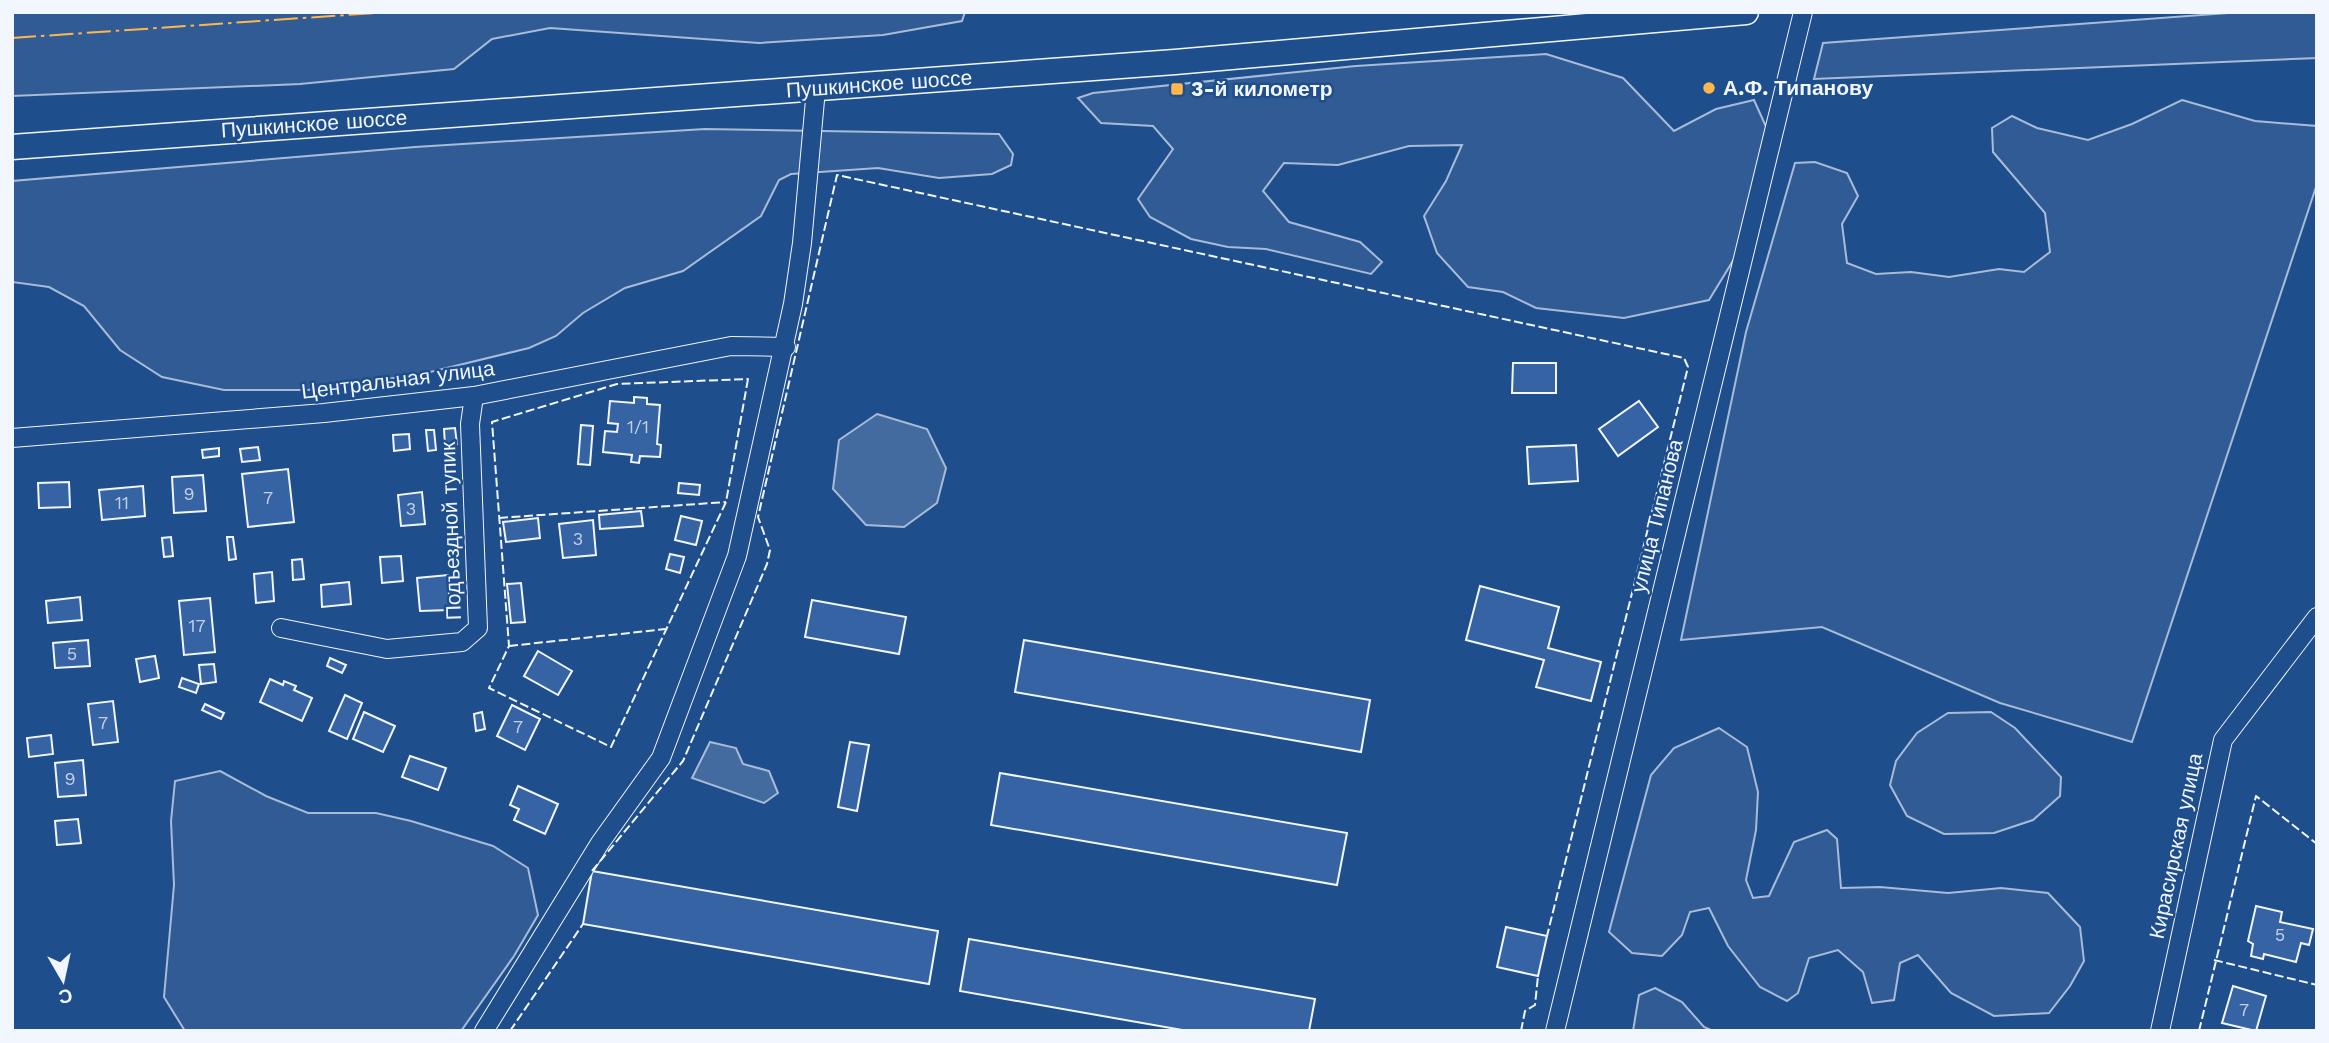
<svg xmlns="http://www.w3.org/2000/svg" width="2329" height="1043" font-family="'Work Sans',sans-serif">
  <style>
    .built { fill: #305b95; stroke: #a8bbd7; stroke-width: 2 }
    .water { fill: #446ba0; stroke: #a8bbd7; stroke-width: 2 }
    .building { fill: #3563a3; stroke: #f2f6ff; stroke-width: 2 }
    .lines { fill: none; stroke-linecap: round; stroke-linejoin: round }
    .minor-casing { stroke: #f2f6ff; stroke-width: 20 }
    .secondary-casing { stroke: #f2f6ff; stroke-width: 27 }
    .minor { stroke: #1f4e8c; stroke-width: 18 }
    .secondary { stroke: #1f4e8c; stroke-width: 24 }
    .fence { stroke: #f2f6ff; stroke-width: 2; stroke-dasharray: 9 3.5; stroke-linecap: butt }
    .power { stroke: #ffb74d; stroke-width: 2; stroke-dasharray: 24 5 3.5 5; stroke-linecap: butt }
    .poi-dot { fill: #ffb74d; stroke: #1f4e8c; stroke-width: 2.5 }
    .labels { text-anchor: middle; stroke-width: 5; stroke-linejoin: round; paint-order: stroke }
    .number-label { font-size: 18px; fill: #c3d1e8 }
    .street-label { font-size: 21px; fill: #f2f6ff; stroke: #1f4e8c }
    .poi-label { font-size: 21px; font-weight: bold; fill: #f2f6ff; stroke: #1f4e8c; text-anchor: start }
  </style>
  <rect width="100%" height="100%" fill="#1f4e8c"/>
  <g class="built">
    <polygon points="12,12 965,12 962,21 883,35 759,43 550,28 492,39 454,69 300,84 12,96"/>
    <polygon points="2242,12 2317,12 2317,58 1814,79 1823,43"/>
    <polygon points="1546,54 1623,78 1674,131 1716,109 1754,100 1772,140 1734,259 1709,300 1624,318 1536,308 1503,292 1468,287 1437,253 1424,216 1446,181 1462,145 1409,146 1338,165 1284,163 1263,191 1289,222 1360,242 1382,262 1371,274 1266,249 1228,247 1191,239 1150,217 1138,199 1173,149 1153,126 1101,123 1078,98 1093,93 1356,66"/>
    <polygon points="2182,100 2255,121 2317,126 2317,184 2132,742 2000,703 1822,627 1681,640 1746,332 1795,163 1815,162 1847,173 1858,196 1842,224 1847,263 1876,274 1911,272 1949,277 1999,269 2024,272 2050,252 2045,213 1993,152 1992,128 2012,116 2037,128 2088,140 2132,124"/>
    <polygon points="705,129 999,134 1013,154 1011,165 992,174 939,178 878,168 791,174 779,180 761,216 683,271 625,288 583,313 556,336 529,348 422,374 308,390 224,390 162,377 120,350 84,306 49,287 12,282 12,181 415,147"/>
    <polygon points="1991,712 2015,728 2061,777 2060,796 2033,820 1994,833 1944,834 1907,816 1890,785 1896,761 1917,733 1948,713"/>
    <polygon points="1719,728 1747,747 1758,792 1756,830 1746,880 1753,898 1769,896 1794,842 1827,830 1837,839 1841,888 1880,887 1948,893 2001,888 2048,893 2080,927 2084,961 2070,986 2049,1013 1994,1016 1951,993 1918,955 1900,963 1894,1000 1872,1003 1863,972 1838,950 1809,958 1798,993 1787,1001 1760,987 1728,946 1709,908 1690,912 1682,935 1662,956 1632,953 1609,932 1651,775 1674,748"/>
    <polygon points="220,771 266,796 308,813 376,813 411,821 493,846 528,868 538,915 514,956 461,1031 185,1031 164,997 174,885 171,821 175,781"/>
    <polygon points="1655,988 1682,1002 1704,1027 1713,1031 1633,1031 1639,995"/>
  </g>
  <g class="water">
    <polygon points="877,414 927,429 946,468 937,503 904,527 866,525 833,489 839,440"/>
    <polygon points="710,742 736,748 743,764 769,771 778,793 764,803 692,778"/>
  </g>
  <g class="building">
    <polygon points="1513,363 1556,363 1556,393 1512,393"/>
    <polygon points="634,397 647,398 647,404 660,405 657,444 661,445 660,457 640,456 639,463 631,462 632,455 603,452 605,431 617,432 618,424 608,423 610,401 634,403"/>
    <polygon points="1639,401 1658,427 1618,456 1599,429"/>
    <polygon points="581,425 593,426 590,465 578,464"/>
    <polygon points="455,428 457,444 445,445 444,429"/>
    <polygon points="426,430 434,430 436,450 428,451"/>
    <polygon points="409,434 410,449 394,451 393,435"/>
    <polygon points="1576,445 1578,481 1529,484 1527,447"/>
    <polygon points="258,447 260,460 242,462 240,449"/>
    <polygon points="219,448 219,456 203,458 202,450"/>
    <polygon points="288,469 294,522 248,527 242,474"/>
    <polygon points="203,475 206,511 174,513 172,477"/>
    <polygon points="69,482 70,507 39,508 38,483"/>
    <polygon points="679,483 700,485 699,495 678,493"/>
    <polygon points="143,486 145,516 102,520 99,490"/>
    <polygon points="422,492 425,524 401,526 398,495"/>
    <polygon points="641,511 643,526 600,529 599,515"/>
    <polygon points="681,516 702,521 696,545 675,540"/>
    <polygon points="538,518 540,538 506,542 503,522"/>
    <polygon points="593,520 596,555 563,558 559,524"/>
    <polygon points="171,537 173,556 164,557 162,538"/>
    <polygon points="227,537 233,537 236,559 229,560"/>
    <polygon points="670,554 684,557 680,573 666,569"/>
    <polygon points="401,556 403,581 382,583 380,557"/>
    <polygon points="302,559 304,579 293,580 292,560"/>
    <polygon points="272,572 274,601 256,603 254,574"/>
    <polygon points="448,575 450,610 420,611 417,578"/>
    <polygon points="349,582 351,604 322,607 321,585"/>
    <polygon points="521,583 525,622 511,623 507,584"/>
    <polygon points="1480,586 1559,607 1548,648 1601,662 1591,701 1536,687 1544,660 1466,640"/>
    <polygon points="80,597 82,620 48,623 46,601"/>
    <polygon points="210,598 215,652 184,655 179,601"/>
    <polygon points="812,600 906,617 899,654 805,637"/>
    <polygon points="88,640 90,666 55,668 53,643"/>
    <polygon points="1024,640 1370,700 1361,752 1015,692"/>
    <polygon points="538,651 572,671 558,695 524,676"/>
    <polygon points="155,656 159,678 140,682 136,659"/>
    <polygon points="330,658 346,665 342,673 327,666"/>
    <polygon points="214,664 216,682 201,684 199,665"/>
    <polygon points="182,678 199,684 196,693 179,687"/>
    <polygon points="270,679 283,685 284,681 296,686 294,690 312,698 302,721 260,702"/>
    <polygon points="345,695 362,703 347,739 329,731"/>
    <polygon points="113,701 118,742 93,745 88,704"/>
    <polygon points="205,704 224,713 221,719 202,710"/>
    <polygon points="512,705 540,719 525,750 497,736"/>
    <polygon points="364,712 395,726 383,752 353,739"/>
    <polygon points="482,712 485,729 476,731 474,714"/>
    <polygon points="51,735 53,754 29,757 27,738"/>
    <polygon points="850,742 869,745 857,811 838,807"/>
    <polygon points="410,756 446,768 438,790 402,777"/>
    <polygon points="83,760 86,795 58,797 55,763"/>
    <polygon points="1000,773 1347,833 1337,885 991,825"/>
    <polygon points="518,786 558,804 545,834 514,820 519,809 510,805"/>
    <polygon points="78,819 81,843 57,845 55,821"/>
    <polygon points="592,871 938,931 929,984 583,924"/>
    <polygon points="2256,906 2282,912 2280,922 2313,929 2309,945 2301,943 2296,962 2264,954 2263,959 2251,956 2253,944 2248,941"/>
    <polygon points="1506,927 1547,936 1538,976 1497,967"/>
    <polygon points="969,939 1315,999 1309,1031 1188,1031 960,991"/>
    <polygon points="2233,986 2266,996 2256,1031 2222,1023"/>
  </g>
  <g class="lines">
    <defs>
      <g id="minor">
        <polyline points="12,438 324,413 474,396 731,346 786,347"/>
        <polyline points="281,628 387,649 462,642 478,628 470,424 474,396"/>
        <polyline points="484,1031 600,843 661,758 737,556 793,304 802,243 816,89"/>
        <polyline points="1555,1031 1803,12"/>
        <polyline points="2160,1031 2223,740 2317,617"/>
      </g>
      <polyline id="secondary" points="12,147 1175,62 1746,12"/>
    </defs>
    <use href="#minor" class="minor-casing"/>
    <use href="#secondary" class="secondary-casing"/>
    <use href="#minor" class="minor"/>
    <use href="#secondary" class="secondary"/>
    <g class="fence">
      <polygon points="748,379 726,502 611,747 489,688 509,646 492,422 617,384"/>
      <polyline points="499,518 726,502"/>
      <polyline points="509,646 666,629"/>
      <polyline points="592,871 683,761 767,564 770,550 758,517 837,175 1684,358 1688,367 1547,936"/>
      <polyline points="2214,960 2317,985"/>
      <polyline points="510,1031 583,924"/>
      <polyline points="1521,1031 1525,1011 1535,1005 1538,976"/>
      <polyline points="2199,1031 2256,796 2317,844"/>
    </g>
    <polyline class="power" points="12,38 390,12"/>
  </g>
  <g class="poi-dot">
    <circle cx="1709" cy="88" r="7"/>
    <rect x="1170" y="82" width="14" height="14" rx="3.5"/>
  </g>
  <g class="labels">
    <g class="number-label">
      <text x="638" y="433">1/1</text>
      <text x="189" y="500">9</text>
      <text x="268" y="504">7</text>
      <text x="122" y="509">11</text>
      <text x="411" y="515">3</text>
      <text x="578" y="545">3</text>
      <text x="197" y="632">17</text>
      <text x="72" y="660">5</text>
      <text x="103" y="729">7</text>
      <text x="518" y="733">7</text>
      <text x="70" y="785">9</text>
      <text x="2280" y="941">5</text>
      <text x="2244" y="1016">7</text>
    </g>
    <g class="street-label">
      <text transform="translate(879 84) rotate(-4)" y="7">Пушкинское шоссе</text>
      <text transform="translate(314 124) rotate(-4)" y="7">Пушкинское шоссе</text>
      <text transform="translate(398 380) rotate(-7)" y="7">Центральная улица</text>
      <text transform="translate(1657 516) rotate(-76)" y="7">улица Типанова</text>
      <text transform="translate(451 531) rotate(-92)" y="7">Подъездной тупик</text>
      <text transform="translate(2176 846) rotate(-78)" y="7">Кирасирская улица</text>
    </g>
    <g class="poi-label">
      <text x="1723" y="95">А.Ф. Типанову</text>
      <text x="1191" y="96">3-й километр</text>
    </g>
  </g>
  <rect width="2329" height="1043" fill="none" stroke="#f2f6ff" stroke-width="28"/>
  <g transform="translate(63 980) rotate(171)" stroke="#1f4e8c" stroke-width="5" paint-order="stroke">
  <path d="M0-5L12 26L0 18L-12 26Z" fill="#f2f6ff"/>
  <text y="-10" font-size="19" font-weight="bold" text-anchor="middle" fill="#f2f6ff">С</text>
  </g>
</svg>
